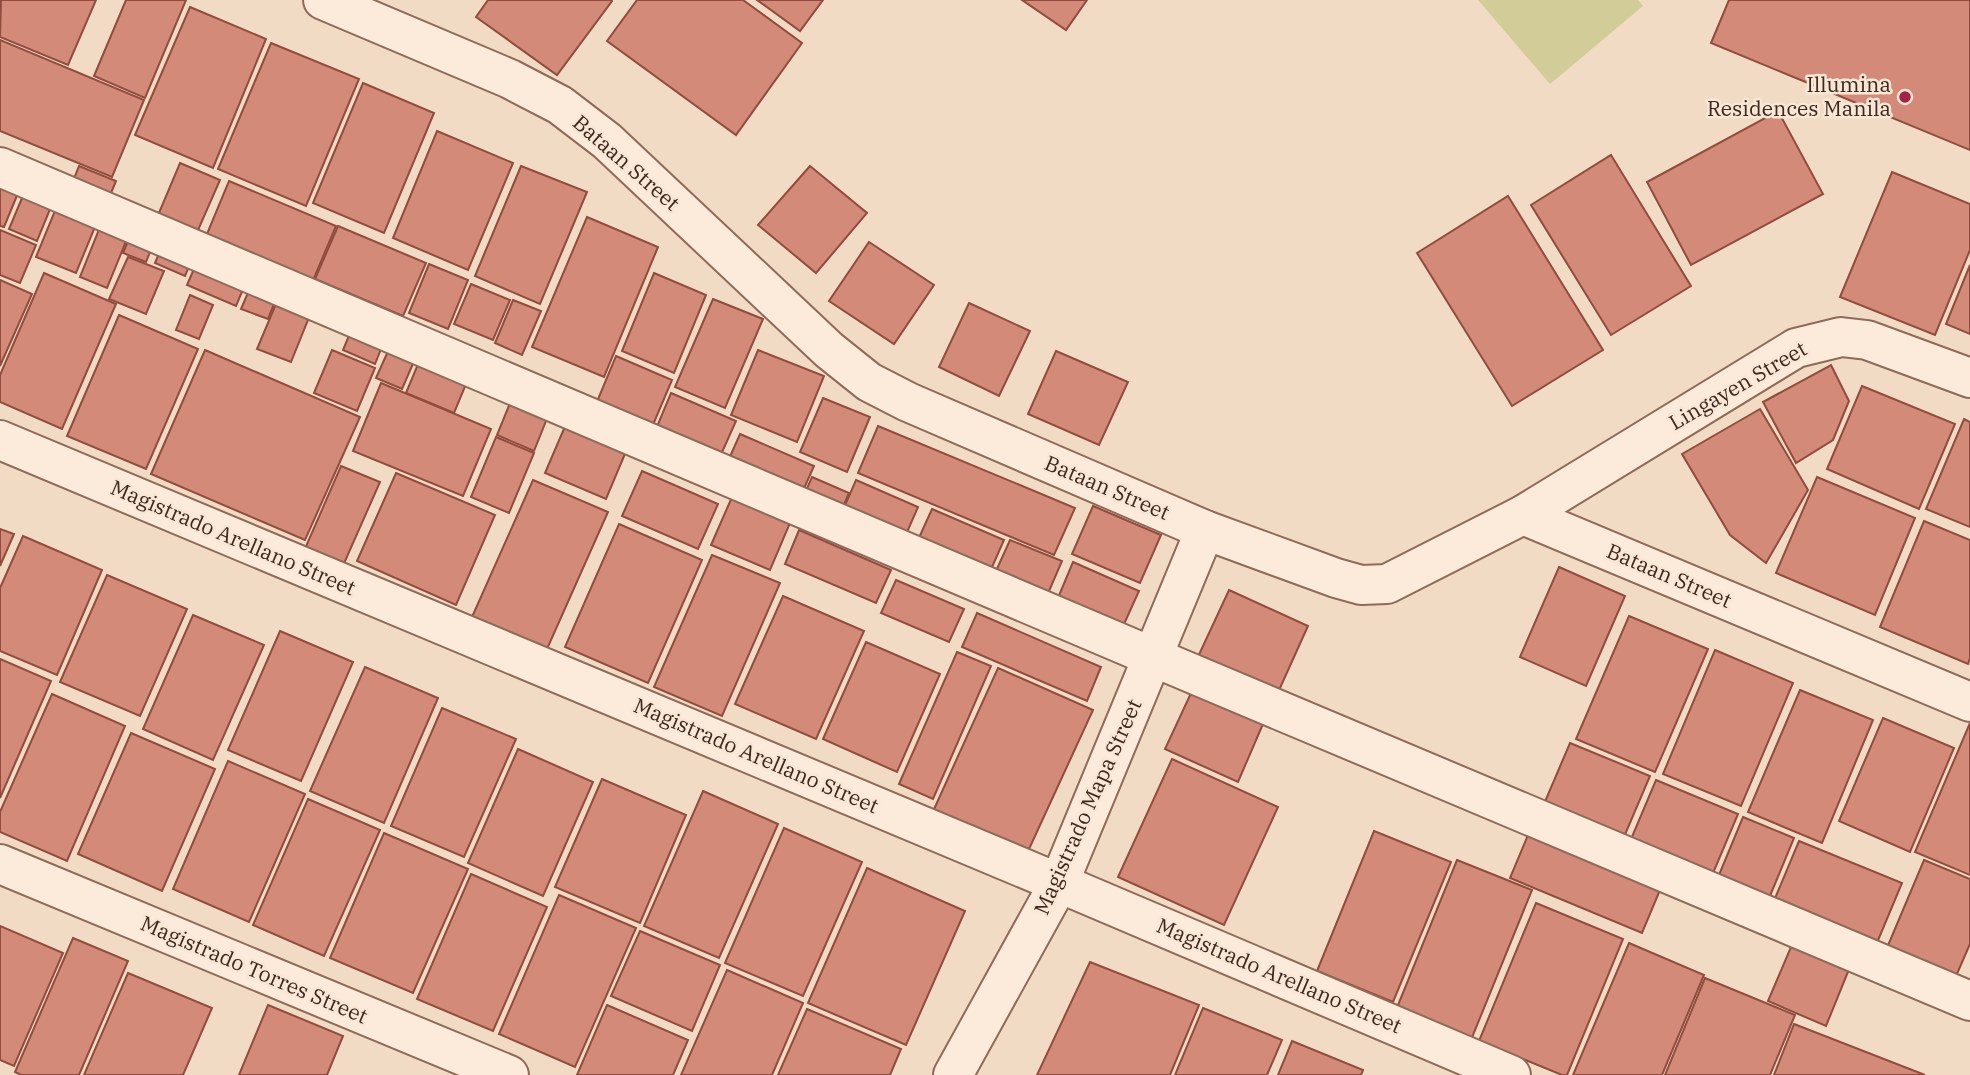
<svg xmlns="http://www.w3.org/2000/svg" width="1970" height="1075" font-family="'IBM Plex Serif',serif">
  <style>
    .green { fill: #d2cc98 }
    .building { fill: #d38a78; stroke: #914c3d; stroke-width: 2 }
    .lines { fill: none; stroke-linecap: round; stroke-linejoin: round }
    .street-casing { stroke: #8f6a59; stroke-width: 42 }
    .street { stroke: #fceada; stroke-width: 38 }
    .poi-dot { fill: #a42340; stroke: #f9e7d6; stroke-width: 2.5 }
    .labels { text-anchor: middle; stroke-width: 5; stroke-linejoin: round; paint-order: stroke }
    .poi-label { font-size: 21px; fill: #3e271e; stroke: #f9e7d6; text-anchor: end }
    .street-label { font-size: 21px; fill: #3e271e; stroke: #f9e7d6 }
  </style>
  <rect width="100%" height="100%" fill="#f2dbc5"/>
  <polygon class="green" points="1478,0 1638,0 1643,6 1550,84"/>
  <g class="building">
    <polygon points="1,0 96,0 68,65 0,37"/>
    <polygon points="126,0 186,0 145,98 94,76"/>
    <polygon points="488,0 611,0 612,1 557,75 476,17"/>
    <polygon points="637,0 743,0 802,43 736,135 607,41"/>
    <polygon points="757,0 823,0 800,31"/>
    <polygon points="1022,0 1087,0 1066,30"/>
    <polygon points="1729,0 1970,0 1970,150 1711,43"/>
    <polygon points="190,7 266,39 213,168 135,135"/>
    <polygon points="0,40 144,100 112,177 0,131"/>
    <polygon points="271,43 359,79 306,206 218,169"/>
    <polygon points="363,83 434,113 384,233 313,203"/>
    <polygon points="1778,111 1823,194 1691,265 1647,182"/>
    <polygon points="437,131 513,163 468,270 393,238"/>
    <polygon points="1611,155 1691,286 1611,335 1531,205"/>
    <polygon points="180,163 220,180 195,237 156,220"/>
    <polygon points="79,166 116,181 104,210 68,194"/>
    <polygon points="521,166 587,192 540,304 475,276"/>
    <polygon points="810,166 867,213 816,273 758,225"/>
    <polygon points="0,172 23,181 4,227 0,226"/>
    <polygon points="1892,172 1970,204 1970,250 1935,335 1840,297"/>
    <polygon points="229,181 336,226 309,290 202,246"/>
    <polygon points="27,186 55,197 37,241 9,229"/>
    <polygon points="1508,196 1603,350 1512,406 1417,253"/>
    <polygon points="59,201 99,217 76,273 36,257"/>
    <polygon points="587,217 658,247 604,377 532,347"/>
    <polygon points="338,226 426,263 403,316 315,279"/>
    <polygon points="100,227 127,239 107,288 80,277"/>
    <polygon points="134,227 156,237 146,262 123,253"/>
    <polygon points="0,230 36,245 20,283 0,275"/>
    <polygon points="165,239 195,252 185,276 155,263"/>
    <polygon points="869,242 934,285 894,344 829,301"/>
    <polygon points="200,255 249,275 236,306 187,285"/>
    <polygon points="128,257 164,271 146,314 109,299"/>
    <polygon points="429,264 468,280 448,329 409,313"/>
    <polygon points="1970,265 1970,334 1946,324"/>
    <polygon points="44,273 116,304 62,429 0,402 0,375"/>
    <polygon points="654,273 706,295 674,373 622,351"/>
    <polygon points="0,280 32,294 0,366"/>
    <polygon points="253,281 279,292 268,319 241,309"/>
    <polygon points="471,284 510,300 493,340 454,324"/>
    <polygon points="281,292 314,305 291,362 257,349"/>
    <polygon points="190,295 213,305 199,339 176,330"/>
    <polygon points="713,299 763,319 725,408 675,387"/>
    <polygon points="513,300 541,311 522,355 495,343"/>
    <polygon points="969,303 1030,331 999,396 939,367"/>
    <polygon points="119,315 198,349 146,469 67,436"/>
    <polygon points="355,321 387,334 375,364 343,350"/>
    <polygon points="393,340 419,350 402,389 376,378"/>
    <polygon points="205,350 360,417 305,540 151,474"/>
    <polygon points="332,350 375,368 357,411 314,393"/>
    <polygon points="758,350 824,376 797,442 731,415"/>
    <polygon points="1056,351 1128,382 1099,445 1028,414"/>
    <polygon points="423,352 471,372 454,413 406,393"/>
    <polygon points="616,356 672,380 647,439 591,416"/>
    <polygon points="1831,365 1849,401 1833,440 1796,463 1763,402"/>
    <polygon points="381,383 491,429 463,496 353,451"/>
    <polygon points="1862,386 1955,424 1919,509 1827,469"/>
    <polygon points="515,391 552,406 534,451 497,435"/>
    <polygon points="671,393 736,421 715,468 651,441"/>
    <polygon points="823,398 870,417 847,472 800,452"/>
    <polygon points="1760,409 1808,490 1766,563 1730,535 1682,454"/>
    <polygon points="569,417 630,442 606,499 545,473"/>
    <polygon points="1964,419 1970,422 1970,527 1926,509"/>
    <polygon points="878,426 1075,508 1054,555 858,473"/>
    <polygon points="740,434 814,466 798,502 724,470"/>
    <polygon points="496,437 534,453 509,513 471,497"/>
    <polygon points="341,466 380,482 342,568 304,551"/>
    <polygon points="642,471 718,504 698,549 622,516"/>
    <polygon points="396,473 495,515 456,605 357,561"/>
    <polygon points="812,477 849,493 837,521 800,504"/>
    <polygon points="1817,477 1915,518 1875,615 1776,573"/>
    <polygon points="533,480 608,512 543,658 468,626"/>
    <polygon points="856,480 918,507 901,546 839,519"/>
    <polygon points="732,497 790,523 770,570 711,545"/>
    <polygon points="1093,506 1161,535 1140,583 1072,554"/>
    <polygon points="932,509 1004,540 985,583 913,551"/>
    <polygon points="1924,521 1970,540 1970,658 1968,664 1880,627"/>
    <polygon points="619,524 702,560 648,683 565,647"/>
    <polygon points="0,529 14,534 0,566"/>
    <polygon points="799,530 891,570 876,603 785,564"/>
    <polygon points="23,536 102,570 57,675 0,651 0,588"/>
    <polygon points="1010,540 1062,561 1043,605 991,582"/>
    <polygon points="712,555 780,583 722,716 654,687"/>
    <polygon points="1073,562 1139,591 1120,633 1055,605"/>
    <polygon points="1559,567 1625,596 1586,686 1520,657"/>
    <polygon points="107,575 187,609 140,716 60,682"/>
    <polygon points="896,580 964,609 949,642 881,613"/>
    <polygon points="1229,590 1308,626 1276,697 1196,661"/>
    <polygon points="783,596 864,631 816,739 735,704"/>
    <polygon points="977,613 1101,667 1087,701 962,647"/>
    <polygon points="193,615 264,645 213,760 143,729"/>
    <polygon points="1629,616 1708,649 1655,772 1576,739"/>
    <polygon points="280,631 353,662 301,781 228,750"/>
    <polygon points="866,642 940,674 897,772 823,739"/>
    <polygon points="1715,650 1793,683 1741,806 1663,774"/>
    <polygon points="957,652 991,666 933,799 899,784"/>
    <polygon points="0,659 51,681 0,798"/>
    <polygon points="365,667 438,698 384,823 310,791"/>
    <polygon points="998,668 1093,710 1024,860 930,818"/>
    <polygon points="1198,678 1269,710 1238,782 1165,749"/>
    <polygon points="1800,690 1873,720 1822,843 1748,812"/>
    <polygon points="52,694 125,726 67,861 0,832 0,812"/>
    <polygon points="442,708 516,739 464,857 391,826"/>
    <polygon points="1883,718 1954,748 1910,852 1839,821"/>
    <polygon points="1970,723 1970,875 1915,852"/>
    <polygon points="131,733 215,769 162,891 78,854"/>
    <polygon points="1570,743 1650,776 1621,844 1541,811"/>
    <polygon points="518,749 593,782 543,896 468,863"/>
    <polygon points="1172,759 1278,807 1224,925 1118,877"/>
    <polygon points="228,761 305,794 249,922 173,889"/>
    <polygon points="602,779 686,815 640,923 555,887"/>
    <polygon points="1656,780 1738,814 1708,885 1626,851"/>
    <polygon points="703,791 778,824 719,958 644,926"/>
    <polygon points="308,799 380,830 324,956 253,925"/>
    <polygon points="1743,817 1794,838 1765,908 1714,887"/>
    <polygon points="1533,823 1665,878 1642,933 1510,878"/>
    <polygon points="784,828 862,862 803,996 725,963"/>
    <polygon points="1374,831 1451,862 1393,1002 1317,971"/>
    <polygon points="384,833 468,869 413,993 330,958"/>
    <polygon points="1799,841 1902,883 1874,950 1771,908"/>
    <polygon points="1457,860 1532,890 1471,1040 1396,1010"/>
    <polygon points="1924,860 1970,879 1970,944 1950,990 1881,962"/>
    <polygon points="867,868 965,911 906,1045 808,1003"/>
    <polygon points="471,874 547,907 493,1031 417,999"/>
    <polygon points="559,895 636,928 575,1067 499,1034"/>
    <polygon points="1536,903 1623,939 1567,1075 1562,1075 1479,1041"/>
    <polygon points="0,926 63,953 14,1066 0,1060"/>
    <polygon points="640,931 720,965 692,1031 611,996"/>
    <polygon points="1797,933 1854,957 1826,1026 1768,1001"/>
    <polygon points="73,938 128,961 79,1075 21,1075 15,1072"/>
    <polygon points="1629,943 1704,975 1662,1075 1573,1075"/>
    <polygon points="1090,962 1199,1005 1170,1075 1037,1075"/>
    <polygon points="727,970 803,1003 772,1075 681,1075"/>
    <polygon points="128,973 212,1008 183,1075 84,1075"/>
    <polygon points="1705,978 1795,1015 1770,1075 1665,1075"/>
    <polygon points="268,1005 343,1036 327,1075 239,1075"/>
    <polygon points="607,1005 688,1040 673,1075 577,1075"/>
    <polygon points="1203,1008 1282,1040 1267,1075 1175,1075"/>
    <polygon points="807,1009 901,1049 890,1075 778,1075"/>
    <polygon points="1794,1024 1925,1075 1774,1075"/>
    <polygon points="1292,1041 1363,1070 1361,1075 1278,1075"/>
  </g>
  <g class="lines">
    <defs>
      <g id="street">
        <polyline points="323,0 510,79 560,105 607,141 829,350 869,382 908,402 1205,530 1336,578 1361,585 1387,584 1523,515 1796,348 1841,337 1867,340 1970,378"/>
        <polyline points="0,167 1153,657 1970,1001"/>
        <polyline points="0,440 1059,883 1511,1075"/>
        <polyline points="1523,515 1970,702"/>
        <polyline points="0,864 509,1075"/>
        <polyline points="953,1075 1059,883 1205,530"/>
      </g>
    </defs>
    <use href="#street" class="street-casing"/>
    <use href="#street" class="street"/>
  </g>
  <circle class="poi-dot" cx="1905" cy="97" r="7"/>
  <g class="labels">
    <g class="poi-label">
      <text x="1891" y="92">Illumina<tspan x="1891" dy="24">Residences Manila</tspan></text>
    </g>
    <g class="street-label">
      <text transform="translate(626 163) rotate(41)" y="7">Bataan Street</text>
      <text transform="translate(1738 386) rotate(-30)" y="7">Lingayen Street</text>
      <text transform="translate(1107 488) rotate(23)" y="7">Bataan Street</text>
      <text transform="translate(233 538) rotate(23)" y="7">Magistrado Arellano Street</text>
      <text transform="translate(1669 576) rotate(23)" y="7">Bataan Street</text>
      <text transform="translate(756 756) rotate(23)" y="7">Magistrado Arellano Street</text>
      <text transform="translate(1088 807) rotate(-66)" y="7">Magistrado Mapa Street</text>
      <text transform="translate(254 970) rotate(23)" y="7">Magistrado Torres Street</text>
      <text transform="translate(1279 976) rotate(23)" y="7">Magistrado Arellano Street</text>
    </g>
  </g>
</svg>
